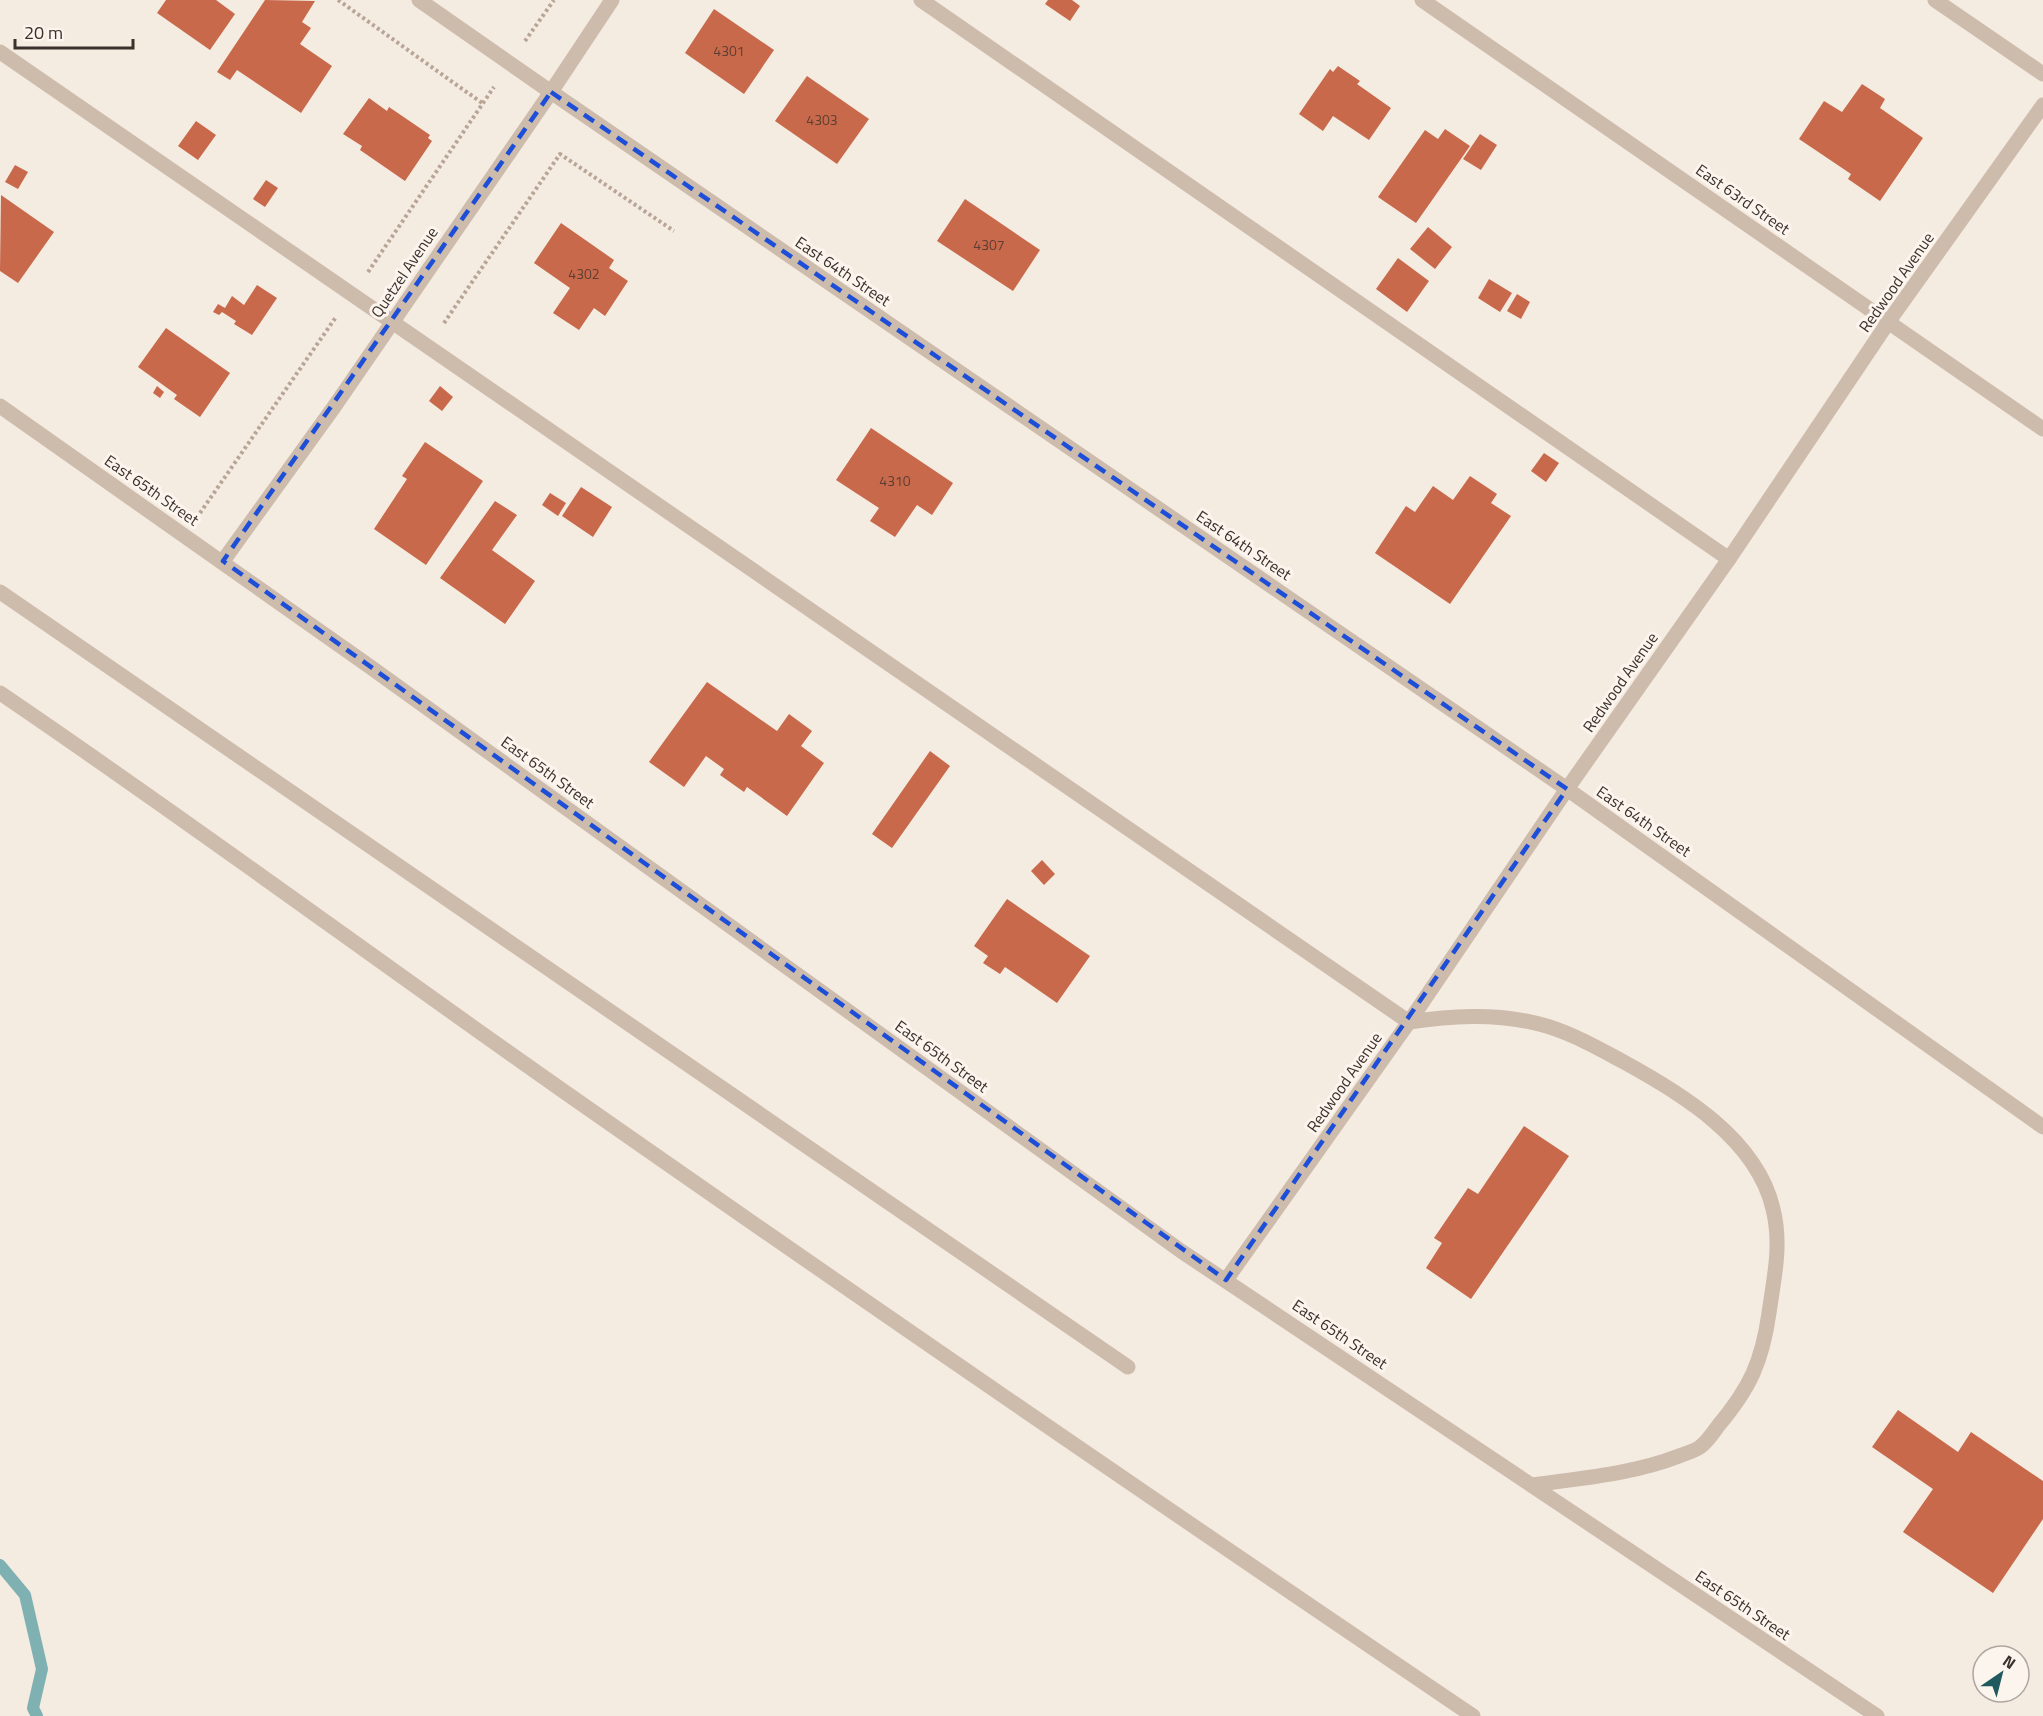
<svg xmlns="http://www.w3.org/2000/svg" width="2043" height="1716" font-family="'Titillium Web',sans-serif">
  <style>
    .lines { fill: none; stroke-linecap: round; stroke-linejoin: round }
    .stream { stroke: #7fb0b2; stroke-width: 12 }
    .building { fill: #c8694b }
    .path { stroke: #b9a596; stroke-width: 4; stroke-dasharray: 3 3; stroke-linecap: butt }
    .lane { stroke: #cdbbac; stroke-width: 15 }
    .street { stroke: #cdbbac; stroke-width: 15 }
    .marked { fill: none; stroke: #1d4ed8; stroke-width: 4.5; stroke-dasharray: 12 8; stroke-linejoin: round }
    .labels { text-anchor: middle; stroke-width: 6; stroke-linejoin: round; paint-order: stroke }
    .number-label { font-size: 14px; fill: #5e3e33 }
    .street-label { font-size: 16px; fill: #3b302b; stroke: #fbf5ee }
  </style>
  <rect width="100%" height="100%" fill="#f4ebe1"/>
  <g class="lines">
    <polyline class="stream" points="0,1565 25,1595 42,1669 33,1708 37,1716"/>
  </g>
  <g class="building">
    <polygon points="166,0 216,0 235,14 210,50 157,13"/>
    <polygon points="265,0 315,1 302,22 311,28 300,44 332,66 301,113 237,70 230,80 217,72"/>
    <polygon points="1048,0 1072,0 1080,6 1070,21 1045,4"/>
    <polygon points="714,9 774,50 744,94 685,53"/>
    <polygon points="1338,66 1360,81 1357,84 1391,108 1369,140 1333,116 1323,131 1299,114 1330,69 1333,72"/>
    <polygon points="807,76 869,119 837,164 775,121"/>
    <polygon points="1862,84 1885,99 1880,108 1923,138 1880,201 1848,179 1851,174 1799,139 1824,101 1842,112"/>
    <polygon points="369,98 387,111 389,107 430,135 428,138 432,141 405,181 360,150 362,146 343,134"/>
    <polygon points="196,121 216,135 198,160 178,146"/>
    <polygon points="1445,129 1470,146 1416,223 1378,197 1425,130 1438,139"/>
    <polygon points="1480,134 1497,145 1481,170 1463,159"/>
    <polygon points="15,165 28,172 18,189 5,182"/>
    <polygon points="266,180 278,188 265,207 253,199"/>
    <polygon points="1,195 54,232 18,283 0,271"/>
    <polygon points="965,199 1040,250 1013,291 937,241"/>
    <polygon points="561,223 614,260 609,268 628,281 605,316 594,308 579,330 553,313 570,288 534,263"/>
    <polygon points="1428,227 1452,247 1435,269 1410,249"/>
    <polygon points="1398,258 1429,281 1407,312 1376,289"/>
    <polygon points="1489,279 1512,293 1500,312 1478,298"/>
    <polygon points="257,285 277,298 252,335 234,324 236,321 222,312 219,315 213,312 218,304 225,308 232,296 244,305"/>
    <polygon points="1517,294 1530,302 1521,319 1507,311"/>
    <polygon points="166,328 230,373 200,417 174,399 177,395 138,367"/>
    <polygon points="157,386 164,392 160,398 153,393"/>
    <polygon points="440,386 453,397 442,411 429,401"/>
    <polygon points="871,428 953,483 932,515 917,505 895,537 870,521 879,508 836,480"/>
    <polygon points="425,442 483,481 426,565 374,529 407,479 402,476"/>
    <polygon points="1544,453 1559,463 1546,482 1531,471"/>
    <polygon points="1470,476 1497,494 1491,503 1511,516 1450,604 1375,553 1406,506 1415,512 1433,486 1453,500"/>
    <polygon points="581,487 612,507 593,537 562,516"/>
    <polygon points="550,493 566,503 558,516 542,505"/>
    <polygon points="495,501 517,515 492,550 535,581 505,624 440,578"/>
    <polygon points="707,682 777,731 789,714 812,731 801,746 824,763 787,816 747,787 744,792 720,775 724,769 706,756 684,787 649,762"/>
    <polygon points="930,751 950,766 892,848 872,834"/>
    <polygon points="1042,860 1055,874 1044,885 1031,871"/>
    <polygon points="1007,899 1090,956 1057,1003 1005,967 1000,974 983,963 988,956 974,946"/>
    <polygon points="1524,1126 1569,1156 1471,1299 1426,1268 1442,1243 1434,1238 1468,1188 1478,1194"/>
    <polygon points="1898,1410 1958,1452 1971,1432 2043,1481 2043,1519 1993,1593 1903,1532 1933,1489 1872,1447"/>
  </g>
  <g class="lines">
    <g class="path">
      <polyline points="338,0 482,103"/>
      <polyline points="525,41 554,0"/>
      <polyline points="368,272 494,87"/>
      <polyline points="444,323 560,154 674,231"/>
      <polyline points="200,513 336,317"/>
    </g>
    <g class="lane">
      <polyline points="921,0 1729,559"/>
      <polyline points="1935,0 2043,74"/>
      <path d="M0 52 1409 1022C1450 1016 1493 1013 1535 1023 1566 1030 1594 1046 1622 1061 1681 1093 1757 1139 1773 1209 1782 1245 1774 1277 1769 1313 1762 1362 1750 1388 1718 1426 1713 1433 1707 1442 1700 1447 1695 1451 1686 1453 1679 1456 1633 1474 1581 1478 1533 1485"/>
      <polyline points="0,592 1128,1367"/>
      <path d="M0 693C189 821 372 957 559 1088 862 1300 1167 1509 1473 1716"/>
    </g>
    <g class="street">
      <polyline points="419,0 551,92 1567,789 2043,1127"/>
      <polyline points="1422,0 2043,429"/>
      <polyline points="0,406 369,666 1181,1251 1877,1716"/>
      <polyline points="223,561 334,407 551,92 612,0"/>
      <polyline points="1226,1280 1409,1022 1567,789 1729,559 1889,321 2043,105"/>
    </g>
  </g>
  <path class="marked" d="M551 92 1567 789 1226 1280 223 561Z"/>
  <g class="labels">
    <g class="number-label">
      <text x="729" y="56">4301</text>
      <text x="822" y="125">4303</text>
      <text x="989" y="250">4307</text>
      <text x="584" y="279">4302</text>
      <text x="895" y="486">4310</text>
    </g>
    <g class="street-label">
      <text transform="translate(1743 199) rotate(35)" y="6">East 63rd Street</text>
      <text transform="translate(843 271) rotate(34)" y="6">East 64th Street</text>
      <text transform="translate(404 272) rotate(-56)" y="6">Quetzel Avenue</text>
      <text transform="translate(1896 282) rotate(-55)" y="6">Redwood Avenue</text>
      <text transform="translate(152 490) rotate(35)" y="6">East 65th Street</text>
      <text transform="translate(1244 545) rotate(34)" y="6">East 64th Street</text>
      <text transform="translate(1620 682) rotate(-55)" y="6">Redwood Avenue</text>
      <text transform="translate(548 772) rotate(36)" y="6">East 65th Street</text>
      <text transform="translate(1644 821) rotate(35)" y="6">East 64th Street</text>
      <text transform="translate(942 1056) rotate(36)" y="6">East 65th Street</text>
      <text transform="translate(1344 1082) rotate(-55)" y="6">Redwood Avenue</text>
      <text transform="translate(1340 1334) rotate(34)" y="6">East 65th Street</text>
      <text transform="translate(1743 1605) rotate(34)" y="6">East 65th Street</text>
    </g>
  </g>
  <g transform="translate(2001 1674) rotate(35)"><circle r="28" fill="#fbf5ee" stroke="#aea6a0" stroke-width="1.5"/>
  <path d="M0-4.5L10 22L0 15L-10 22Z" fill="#1f5a5e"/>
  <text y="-9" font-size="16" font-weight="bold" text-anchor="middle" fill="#3b302b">N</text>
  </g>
  <path d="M15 39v9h118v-9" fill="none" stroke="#3b302b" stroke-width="3"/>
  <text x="24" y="39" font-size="18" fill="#3b302b" stroke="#fbf5ee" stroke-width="4.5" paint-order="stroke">20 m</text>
</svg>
